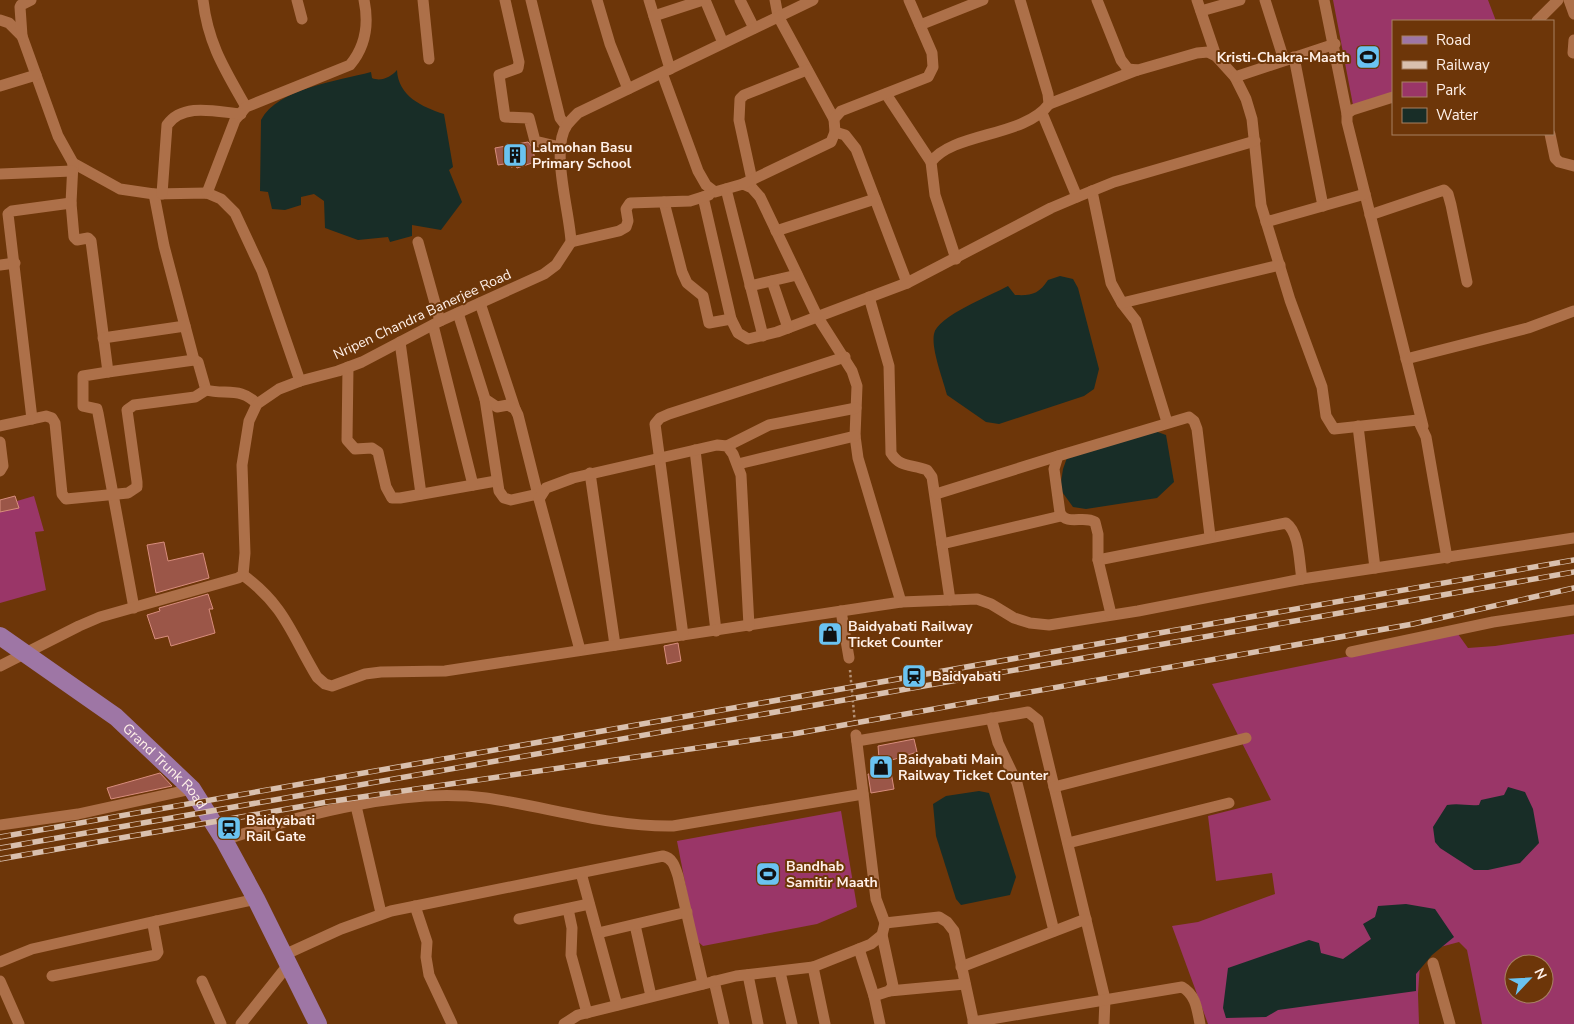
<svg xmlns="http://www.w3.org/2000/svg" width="1574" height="1024" font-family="'Nunito Sans',sans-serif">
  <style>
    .green { fill: #9a3668; fill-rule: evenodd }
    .water { fill: #182d27 }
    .building { fill: #9b5648; stroke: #d88d7d }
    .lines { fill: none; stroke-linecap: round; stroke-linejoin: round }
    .path { stroke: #b49176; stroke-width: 2.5; stroke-dasharray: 2.5 2.5; stroke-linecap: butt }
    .minor { stroke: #ad7049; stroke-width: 11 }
    .primary { stroke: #9e76a5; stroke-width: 18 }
    .rail-casing { stroke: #d9c0ae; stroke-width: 5.5 }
    .rail { stroke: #6d3609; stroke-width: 4; stroke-dasharray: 11; stroke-linecap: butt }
    .labels { text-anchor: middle; stroke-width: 4; stroke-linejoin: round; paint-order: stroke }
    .poi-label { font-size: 14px; font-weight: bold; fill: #fff0e8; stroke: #6d3609; text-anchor: start }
    .street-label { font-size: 14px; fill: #fff0e8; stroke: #6d3609 }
  </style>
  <rect width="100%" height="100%" fill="#6d3609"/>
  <g class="green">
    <polygon points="1333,0 1488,0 1496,21 1393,21 1393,92 1353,105"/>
    <polygon points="34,496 44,531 35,532 46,590 0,603 0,512 18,508 17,501"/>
    <path d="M1458 634 1468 648 1495 646 1574 634V1024H1482L1467 950 1459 942 1429 950 1420 963 1418 994 1419 1024H1208L1172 926 1198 922 1275 894 1272 873 1216 881 1208 816 1271 800 1212 684ZM1514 964H1544V994H1514Z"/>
    <polygon points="841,811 857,907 817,924 703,946 696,940 677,841"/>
  </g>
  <g class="water">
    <path d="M397 70C398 96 422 107 444 114L453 167 449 170 462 202 441 230 412 225V236L390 242 388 237 358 240 325 228 324 201 314 194 301 197V205L285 210 272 209 268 192 260 191 261 120C278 88 338 81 371 72L372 78C381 82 391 77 397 70Z"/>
    <path d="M1060 276 1073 279 1078 288 1099 369 1094 389 1084 396 999 424 986 422 947 395C943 379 931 349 934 334 937 316 992 295 1008 286L1015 295C1031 296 1039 294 1048 280Z"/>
    <polygon points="1152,430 1166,435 1174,482 1157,498 1086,509 1073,507 1060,489 1063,469 1068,455"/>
    <path d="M1508 787 1525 792 1533 809 1539 843 1520 863 1488 870H1474L1440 848 1435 842 1433 827 1447 805C1460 803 1467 806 1479 805L1481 800 1504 795Z"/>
    <polygon points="979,791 989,793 1016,877 1010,895 961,905 956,899 936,836 933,804 946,796"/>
    <polygon points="1406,904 1435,909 1454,937 1432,955 1416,974 1416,991 1278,1010 1266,1017 1226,1018 1223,1008 1228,968 1309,940 1319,943 1321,953 1343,959 1371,939 1363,924 1375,917 1378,906"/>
  </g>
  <g class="building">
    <polygon points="528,142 533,148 535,162 517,168 516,166 511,167 510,163 498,165 495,148"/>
    <polygon points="15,496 19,508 0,512 0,500"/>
    <polygon points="164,542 168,561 203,553 209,578 156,593 147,545"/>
    <polygon points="208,594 213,609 209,609 215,633 171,646 168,636 155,639 147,615 160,611 159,608"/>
    <polygon points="678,643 681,661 667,664 664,646"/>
    <polygon points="914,739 917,752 889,761 894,789 871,793 868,774 874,774 872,759 879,758 878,746"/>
    <polygon points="160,773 172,786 111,799 107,788"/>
    <polygon points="238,820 240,827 230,830 226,823"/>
  </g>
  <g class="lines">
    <polyline class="path" points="850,670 855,724"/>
    <g class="minor">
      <path d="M203 0C208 44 225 70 246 107"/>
      <polyline points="297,0 302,19"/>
      <polyline points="423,0 429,59"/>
      <polyline points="505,0 519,62 518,68 499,75 505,117 529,118 535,141 560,147"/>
      <polyline points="531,0 560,118 566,126"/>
      <polyline points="597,0 610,44 628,89"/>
      <polyline points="649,0 670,69"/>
      <polyline points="705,0 723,43"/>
      <polyline points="740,0 754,28"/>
      <polyline points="775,0 778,16 834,119"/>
      <polyline points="1097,0 1121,60 1128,69 1138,70 1197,53 1208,52 1216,56 1235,77 1246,99 1252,119 1261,205 1290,300 1322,387 1326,416 1334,429 1418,420 1426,437 1447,558"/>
      <polyline points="1197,0 1216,56"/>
      <polyline points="1265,0 1284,60"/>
      <polyline points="1324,0 1347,114"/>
      <polyline points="1569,0 1574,14"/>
      <polyline points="1201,11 1240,0"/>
      <polyline points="654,16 703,0"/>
      <polyline points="0,20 9,23 22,36 58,136 73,163 120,189 154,194 207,193 221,199 235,213 262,271 300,381"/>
      <polyline points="1537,21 1558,0"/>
      <polyline points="920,25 983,0"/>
      <polyline points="22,36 20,7 21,5 31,0"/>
      <polyline points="1573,53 1574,40"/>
      <polyline points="1294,57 1323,206"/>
      <polyline points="662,73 698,171 706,185 715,192 743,184 752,188 760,197 817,316 852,371 857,386 855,436 858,458 901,602"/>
      <polyline points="1235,77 1335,44"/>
      <polyline points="0,86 36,75"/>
      <polyline points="886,94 931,162"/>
      <polyline points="1393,97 1352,110 1347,114 1347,122 1423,426"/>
      <polyline points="1049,104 1137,70"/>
      <polyline points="1042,113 1077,197"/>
      <polyline points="835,132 845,135 856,149 907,283"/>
      <polyline points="1550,134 1555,158 1559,162 1574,166"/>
      <path d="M73 163 71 203 74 237 77 240 88 238 91 241 108 372 194 360 198 362 206 390C225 395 242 387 257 404"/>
      <polyline points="0,174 72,171"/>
      <polyline points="752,180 739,120 740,99 744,95 807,70"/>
      <polyline points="743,184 831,142 835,132 834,119 841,111 928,77 933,67 932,53 909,0"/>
      <polyline points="726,189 763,336"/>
      <polyline points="1092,191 1111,283 1122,303 1136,321 1167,422"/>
      <path d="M207 193 235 120 246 107 350 65C366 46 369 24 364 0"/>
      <polyline points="154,194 164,246 194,360"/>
      <path d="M162 194 167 125C183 102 217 112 241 114"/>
      <polyline points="703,197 731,319 738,333 748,339 777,332 907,283 1051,208 1077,197 1114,182 1255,141"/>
      <polyline points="664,202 682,272 687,283 703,296 709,323 731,319"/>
      <polyline points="1370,215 1444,190 1448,194 1451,205 1467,282"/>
      <polyline points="1266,222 1365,194"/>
      <polyline points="776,231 875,199"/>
      <polyline points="418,242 440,321"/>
      <polyline points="571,242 619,231 626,227 628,221 626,209 630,203 690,201 709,195"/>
      <path d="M956 259 935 195 931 162C953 132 1025 137 1049 104L1048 94 1020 0"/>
      <polyline points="0,265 15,263"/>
      <polyline points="772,281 788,328"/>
      <polyline points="750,286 797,275"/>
      <path d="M869 297 889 366 891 453C900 468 912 464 927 470L932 477 950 600"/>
      <polyline points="480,303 515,409"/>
      <polyline points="1122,303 1280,265"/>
      <polyline points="458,313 485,399 497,407 508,405 515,409 518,415 539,499"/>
      <polyline points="433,325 473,485"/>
      <polyline points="103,338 185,326"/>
      <polyline points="400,342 421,494"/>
      <polyline points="1406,359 1528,328 1574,311"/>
      <polyline points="348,367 347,440 355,449 372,448 378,452 386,487 392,498 400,498 496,481"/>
      <polyline points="108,372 83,376 83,406 97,409 98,413 134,608"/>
      <polyline points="485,399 499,491 504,498 511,500 538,494"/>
      <polyline points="32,419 8,214 12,211 71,203"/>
      <polyline points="0,426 46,416 52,418 55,423 62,494 66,499 128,493 137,487 137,482 127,410 134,405 195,397 206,390"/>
      <polyline points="1358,426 1375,568"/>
      <polyline points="0,442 3,466 0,471"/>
      <polyline points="727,446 769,425 856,408"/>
      <polyline points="695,450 716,631"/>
      <polyline points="738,464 855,436"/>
      <polyline points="590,473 615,645"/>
      <polyline points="936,494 1058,456"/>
      <polyline points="942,544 1061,516"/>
      <path d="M1098 560 1286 523C1300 533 1299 563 1302 579"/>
      <path d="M243 575C286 607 291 634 317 677L325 684 332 686 365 674 381 672 445 671 901 602 977 599 991 604 1014 618 1030 623 1049 625 1138 611 1302 579 1574 538"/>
      <polyline points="841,611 849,658"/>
      <path d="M1111 614 1098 560V534L1095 522C1084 515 1067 526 1060 513L1054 469 1058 456 1189 417 1194 421 1197 429 1210 536"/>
      <polyline points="683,635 655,424 660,418 669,414 845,357"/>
      <polyline points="580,650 539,499 546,488 573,478 717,445 727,446 733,454 741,475 749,626"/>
      <polyline points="1351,652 1493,622 1574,610"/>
      <path d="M0 666 79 626 100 617 238 578 243 575 245 553 242 465 249 421 257 404 279 389 300 381 338 371 362 362 440 321 544 274 556 265 571 242C570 213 550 149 567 125 570 121 574 117 578 113L813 0"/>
      <polyline points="991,718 998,743 1017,783 1054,931"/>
      <polyline points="856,735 876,899 885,923 939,917 947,922 954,931 974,1024"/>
      <polyline points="857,741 1017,714 1028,712 1038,720 1105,999 1104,1024"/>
      <polyline points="1054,787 1246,738"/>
      <polyline points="356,806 381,913"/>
      <polyline points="0,825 78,814 192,789"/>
      <path d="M224 840C302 815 403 787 486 798 549 807 609 827 673 826L863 794"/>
      <polyline points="1068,843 1229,803"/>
      <polyline points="581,873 617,1005"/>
      <polyline points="415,906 427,942 426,957 429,975 452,1024"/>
      <polyline points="568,909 572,928 571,955 587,1013"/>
      <polyline points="519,919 589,904"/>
      <polyline points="635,925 651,996"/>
      <polyline points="598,933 687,912"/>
      <polyline points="859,949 874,996"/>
      <path d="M284 955 341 929 391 911 663 856C673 858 675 867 678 876L703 984"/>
      <polyline points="0,962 32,949 156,921"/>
      <polyline points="1433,963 1450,1024"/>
      <polyline points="813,967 825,1024"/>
      <polyline points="961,967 1086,919"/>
      <polyline points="780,972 792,1024"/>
      <polyline points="748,975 758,1024"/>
      <polyline points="52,976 156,955 158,952 153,925 156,921 256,899"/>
      <polyline points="0,981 19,1024"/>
      <polyline points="202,981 221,1024"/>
      <polyline points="714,981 724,1024"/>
      <polyline points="889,991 965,984"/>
      <path d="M973 1022 1182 987C1196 995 1197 1009 1200 1024"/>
      <polyline points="241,1024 288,965"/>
      <polyline points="564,1024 578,1015 736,976 813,967 871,944 882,935 885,923"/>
      <polyline points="880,1024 874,996 889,991 893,986 882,935"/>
    </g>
    <path class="primary" id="s1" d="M0 636 116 717 192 789 224 840 256 899 318 1024"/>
    <defs>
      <g id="rail">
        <polyline points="0,837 1574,560"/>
        <polyline points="0,848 1574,572"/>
        <polyline points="0,859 327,802 793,734 1413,624 1574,588"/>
      </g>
    </defs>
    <use href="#rail" class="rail-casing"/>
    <use href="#rail" class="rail"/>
  </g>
  <defs>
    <symbol id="stadium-square" viewBox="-11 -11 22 22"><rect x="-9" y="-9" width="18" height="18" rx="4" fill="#6ac3f1" stroke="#6d3609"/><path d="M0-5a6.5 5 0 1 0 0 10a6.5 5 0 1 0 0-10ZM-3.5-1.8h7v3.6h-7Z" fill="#111"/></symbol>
    <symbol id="building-square" viewBox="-11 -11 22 22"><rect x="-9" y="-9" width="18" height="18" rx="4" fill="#6ac3f1" stroke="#6d3609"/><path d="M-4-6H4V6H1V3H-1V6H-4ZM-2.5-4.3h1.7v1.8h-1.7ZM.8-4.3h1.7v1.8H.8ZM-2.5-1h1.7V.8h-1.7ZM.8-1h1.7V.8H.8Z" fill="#111"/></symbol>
    <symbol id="shop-square" viewBox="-11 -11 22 22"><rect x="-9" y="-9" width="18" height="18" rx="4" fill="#6ac3f1" stroke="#6d3609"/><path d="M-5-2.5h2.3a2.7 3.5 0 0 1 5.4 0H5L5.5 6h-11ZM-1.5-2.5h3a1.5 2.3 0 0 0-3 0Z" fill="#111"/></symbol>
    <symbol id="station-square" viewBox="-11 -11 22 22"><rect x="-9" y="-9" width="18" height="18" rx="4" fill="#6ac3f1" stroke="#6d3609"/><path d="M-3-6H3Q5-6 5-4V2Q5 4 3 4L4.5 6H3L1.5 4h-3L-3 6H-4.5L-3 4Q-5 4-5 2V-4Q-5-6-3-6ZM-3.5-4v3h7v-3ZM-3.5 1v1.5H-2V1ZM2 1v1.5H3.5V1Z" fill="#111"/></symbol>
  </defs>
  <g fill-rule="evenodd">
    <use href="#stadium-square" x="1354" y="43" width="28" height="28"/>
    <use href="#building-square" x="501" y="141" width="28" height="28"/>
    <use href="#shop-square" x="816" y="620" width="28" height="28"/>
    <use href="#station-square" x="900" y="662" width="28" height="28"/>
    <use href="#shop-square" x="867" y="753" width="28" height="28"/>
    <use href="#station-square" x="215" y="814" width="28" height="28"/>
    <use href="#stadium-square" x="754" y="860" width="28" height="28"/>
  </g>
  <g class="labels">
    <g class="poi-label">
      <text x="1350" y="62" text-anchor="end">Kristi-Chakra-Maath</text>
      <text x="532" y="152">Lalmohan Basu<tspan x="532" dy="16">Primary School</tspan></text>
      <text x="848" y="631">Baidyabati Railway<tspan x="848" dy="16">Ticket Counter</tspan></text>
      <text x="932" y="681">Baidyabati</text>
      <text x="898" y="764">Baidyabati Main<tspan x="898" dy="16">Railway Ticket Counter</tspan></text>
      <text x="246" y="825">Baidyabati<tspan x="246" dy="16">Rail Gate</tspan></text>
      <text x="786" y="871">Bandhab<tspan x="786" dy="16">Samitir Maath</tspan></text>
    </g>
    <g class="street-label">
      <text transform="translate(422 314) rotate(-25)" y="5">Nripen Chandra Banerjee Road</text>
      <text dy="5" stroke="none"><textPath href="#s1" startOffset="211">Grand Trunk Road</textPath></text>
    </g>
  </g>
  <rect x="1392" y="20" width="162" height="115" fill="#6d3609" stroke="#a78062"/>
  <rect x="1402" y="36" width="25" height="8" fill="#9e76a5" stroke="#a78062"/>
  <text x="1436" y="45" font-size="15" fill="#fff0e8">Road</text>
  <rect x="1402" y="61" width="25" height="8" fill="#d9c0ae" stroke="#a78062"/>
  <text x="1436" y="70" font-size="15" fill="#fff0e8">Railway</text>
  <rect x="1402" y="82" width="25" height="15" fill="#9a3668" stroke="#a78062"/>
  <text x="1436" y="95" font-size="15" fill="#fff0e8">Park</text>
  <rect x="1402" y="108" width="25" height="15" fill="#182d27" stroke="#a78062"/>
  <text x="1436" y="120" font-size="15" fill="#fff0e8">Water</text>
  <g transform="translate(1529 979) rotate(65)"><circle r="24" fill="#6d3609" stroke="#a78062"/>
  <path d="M0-4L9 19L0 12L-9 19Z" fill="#6ac3f1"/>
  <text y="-8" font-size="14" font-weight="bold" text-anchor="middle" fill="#fff0e8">N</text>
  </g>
</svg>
